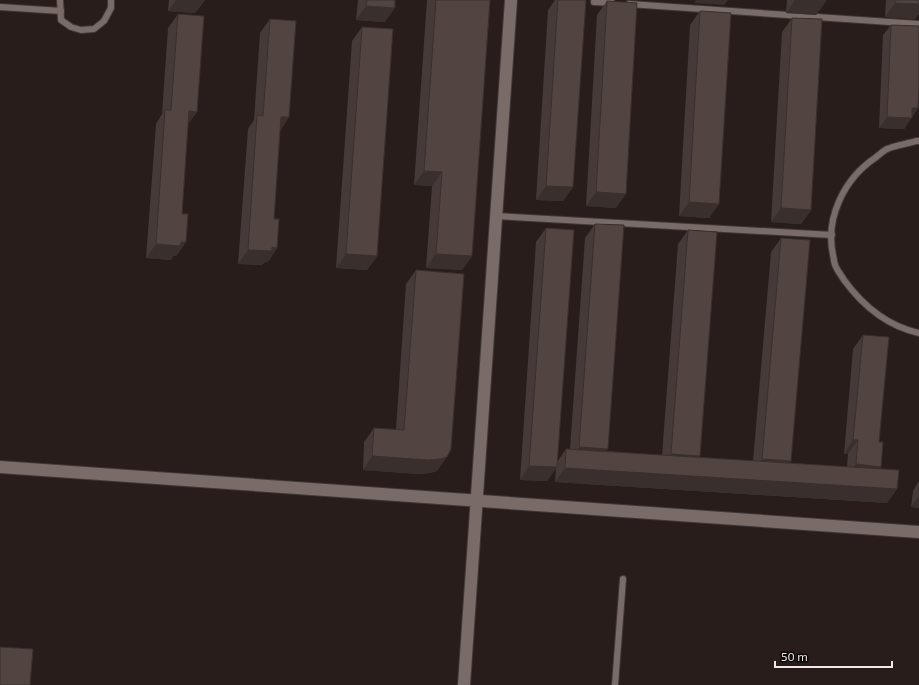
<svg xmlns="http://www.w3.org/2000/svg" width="919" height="685" font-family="'Exo 2',sans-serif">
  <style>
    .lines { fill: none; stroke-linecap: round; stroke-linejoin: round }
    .service-casing { stroke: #413837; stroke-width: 8 }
    .tertiary-casing { stroke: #413837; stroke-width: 14 }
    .service { stroke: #796b68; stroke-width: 6 }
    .tertiary { stroke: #796b68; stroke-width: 12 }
    .wall { fill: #463a38 }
    .shaded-wall { fill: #39302e }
    .building { fill: #514441; stroke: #39302e }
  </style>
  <rect width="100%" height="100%" fill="#281d1b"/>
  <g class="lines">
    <defs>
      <g id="service">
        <polyline points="60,0 61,20 71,27 81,30 94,29 104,21 111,8 111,0"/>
        <polyline points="594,2 612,3"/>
        <polyline points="629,4 919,24"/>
        <polyline points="0,7 61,11"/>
        <path d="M919 141H916C907 144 896 145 887 149 883 151 879 155 875 158 844 179 825 218 833 255 834 259 834 264 836 267 838 272 842 276 844 280 863 306 887 326 919 333"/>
        <polyline points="496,216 832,235"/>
        <polyline points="615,685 623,579"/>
      </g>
      <g id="tertiary">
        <polyline points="0,467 919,532"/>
        <polyline points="464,685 511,0"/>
      </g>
    </defs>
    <use href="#service" class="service-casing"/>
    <use href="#tertiary" class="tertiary-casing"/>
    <use href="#service" class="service"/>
    <use href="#tertiary" class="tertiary"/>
  </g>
  <g class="wall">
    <polygon points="169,0 205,0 195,13 168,11"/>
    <polygon points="358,0 395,0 385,22 356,20"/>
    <polygon points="427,0 490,0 472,256 462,270 426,268 432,186 414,185"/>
    <polygon points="555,0 558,0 573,187 563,201 536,200 548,10"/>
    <polygon points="787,0 826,0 826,1 816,15 786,13"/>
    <polygon points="886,0 919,0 915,19 885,17"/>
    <polygon points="607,1 616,208 586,206 597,15"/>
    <polygon points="700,11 719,204 709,218 679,216 690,25"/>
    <polygon points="178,14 188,125 182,214 186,242 176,256 173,256 171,260 146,258 156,124 162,114 168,28"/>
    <polygon points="792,18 811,210 801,224 771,222 782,32"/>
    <polygon points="270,19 289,117 280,131 274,219 277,248 268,262 265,262 262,265 238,264 248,129 254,120 260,33"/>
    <polygon points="891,25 918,108 904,129 879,128 883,35"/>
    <polygon points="362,27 377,256 367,270 336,268 352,41"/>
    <polygon points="595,224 606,451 662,455 678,244 688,230 699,457 753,461 771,252 781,238 789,463 847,467 848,454 844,454 853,349 863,335 879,442 879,469 897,489 887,503 555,482 556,468 547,481 520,480 536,242 546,228 557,462 566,449 570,449 585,238"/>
    <polygon points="416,270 437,471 430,473 419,474 363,470 364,442 374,428 396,429 406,284"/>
    <polygon points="919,481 919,508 911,507 913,491"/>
  </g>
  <g class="shaded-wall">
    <polygon points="176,0 205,0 195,13 168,11"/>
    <polygon points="696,0 728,0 724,5 694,3"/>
    <polygon points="795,0 806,0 826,1 816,15 786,13"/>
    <polygon points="895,3 919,4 919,14 915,19 885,17"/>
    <polygon points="366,6 395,8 385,22 356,20"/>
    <polygon points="912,108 918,108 904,129 879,128 887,117"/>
    <polygon points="189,111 197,112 187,126"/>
    <polygon points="281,117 289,117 279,131"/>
    <polygon points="424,171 442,172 432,186 414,185"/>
    <polygon points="546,186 573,187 563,201 536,200"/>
    <polygon points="596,192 626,194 616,208 586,206"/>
    <polygon points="689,202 719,204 709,218 679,216"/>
    <polygon points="781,208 811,210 801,224 771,222"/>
    <polygon points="181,242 186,242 176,256 173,256 171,260 146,258 156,244"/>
    <polygon points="272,247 277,248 268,262 265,262 262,265 238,264 248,250"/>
    <polygon points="346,254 377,256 367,270 336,268"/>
    <polygon points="436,254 472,256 462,270 426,268"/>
    <polygon points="853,440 858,440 848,454 844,454"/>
    <polygon points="579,447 608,449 598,463 569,461"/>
    <polygon points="671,454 700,456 690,470 661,468"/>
    <polygon points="372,456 447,457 437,471 430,473 419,474 363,470"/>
    <polygon points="762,459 791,461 781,475 752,473"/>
    <polygon points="856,464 881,467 871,481 846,479"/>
    <polygon points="529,466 557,467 547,481 520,480"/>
    <polygon points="565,468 897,489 887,503 555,482"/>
    <polygon points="919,497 919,508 911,507 919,496"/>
  </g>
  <g class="building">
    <polygon points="367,0 395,0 395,8 366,6"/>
    <polygon points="436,0 490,0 472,256 436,254 442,172 424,171"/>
    <polygon points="558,0 586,0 573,187 546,186"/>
    <polygon points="806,0 826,0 826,1"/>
    <polygon points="895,0 919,0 919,4 895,3"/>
    <polygon points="607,1 637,3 626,194 596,192"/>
    <polygon points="700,11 731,13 719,204 689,202"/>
    <polygon points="178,14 204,16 197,112 189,111 182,214 188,214 186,242 181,242 180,246 156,244 165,110 171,110"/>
    <polygon points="792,18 822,19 811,210 781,208"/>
    <polygon points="270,19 296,21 289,117 281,117 274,219 279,219 277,248 272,247 272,251 248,250 257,115 263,116"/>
    <polygon points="891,25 919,26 919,88 918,108 912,108 912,118 887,117"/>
    <polygon points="362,27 393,29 377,256 346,254"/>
    <polygon points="595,224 624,225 608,449 579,447"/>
    <polygon points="546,228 574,230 557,467 529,466"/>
    <polygon points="688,230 717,232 700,456 671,454"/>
    <polygon points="781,238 810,240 791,461 762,459"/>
    <polygon points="416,270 464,274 451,449 447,457 440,459 428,460 372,456 374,428 404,430"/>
    <polygon points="863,335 889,337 879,442 883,442 881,467 856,464 858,440 853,440"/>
    <polygon points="566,449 899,470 897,489 565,468"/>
    <polygon points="0,647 33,649 30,685 0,685"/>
  </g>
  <path d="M775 661v6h117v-6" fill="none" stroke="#f0e8e6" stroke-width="2"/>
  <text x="781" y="661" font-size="12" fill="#f0e8e6" stroke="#0d0908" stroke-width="3" paint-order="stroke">50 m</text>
</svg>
